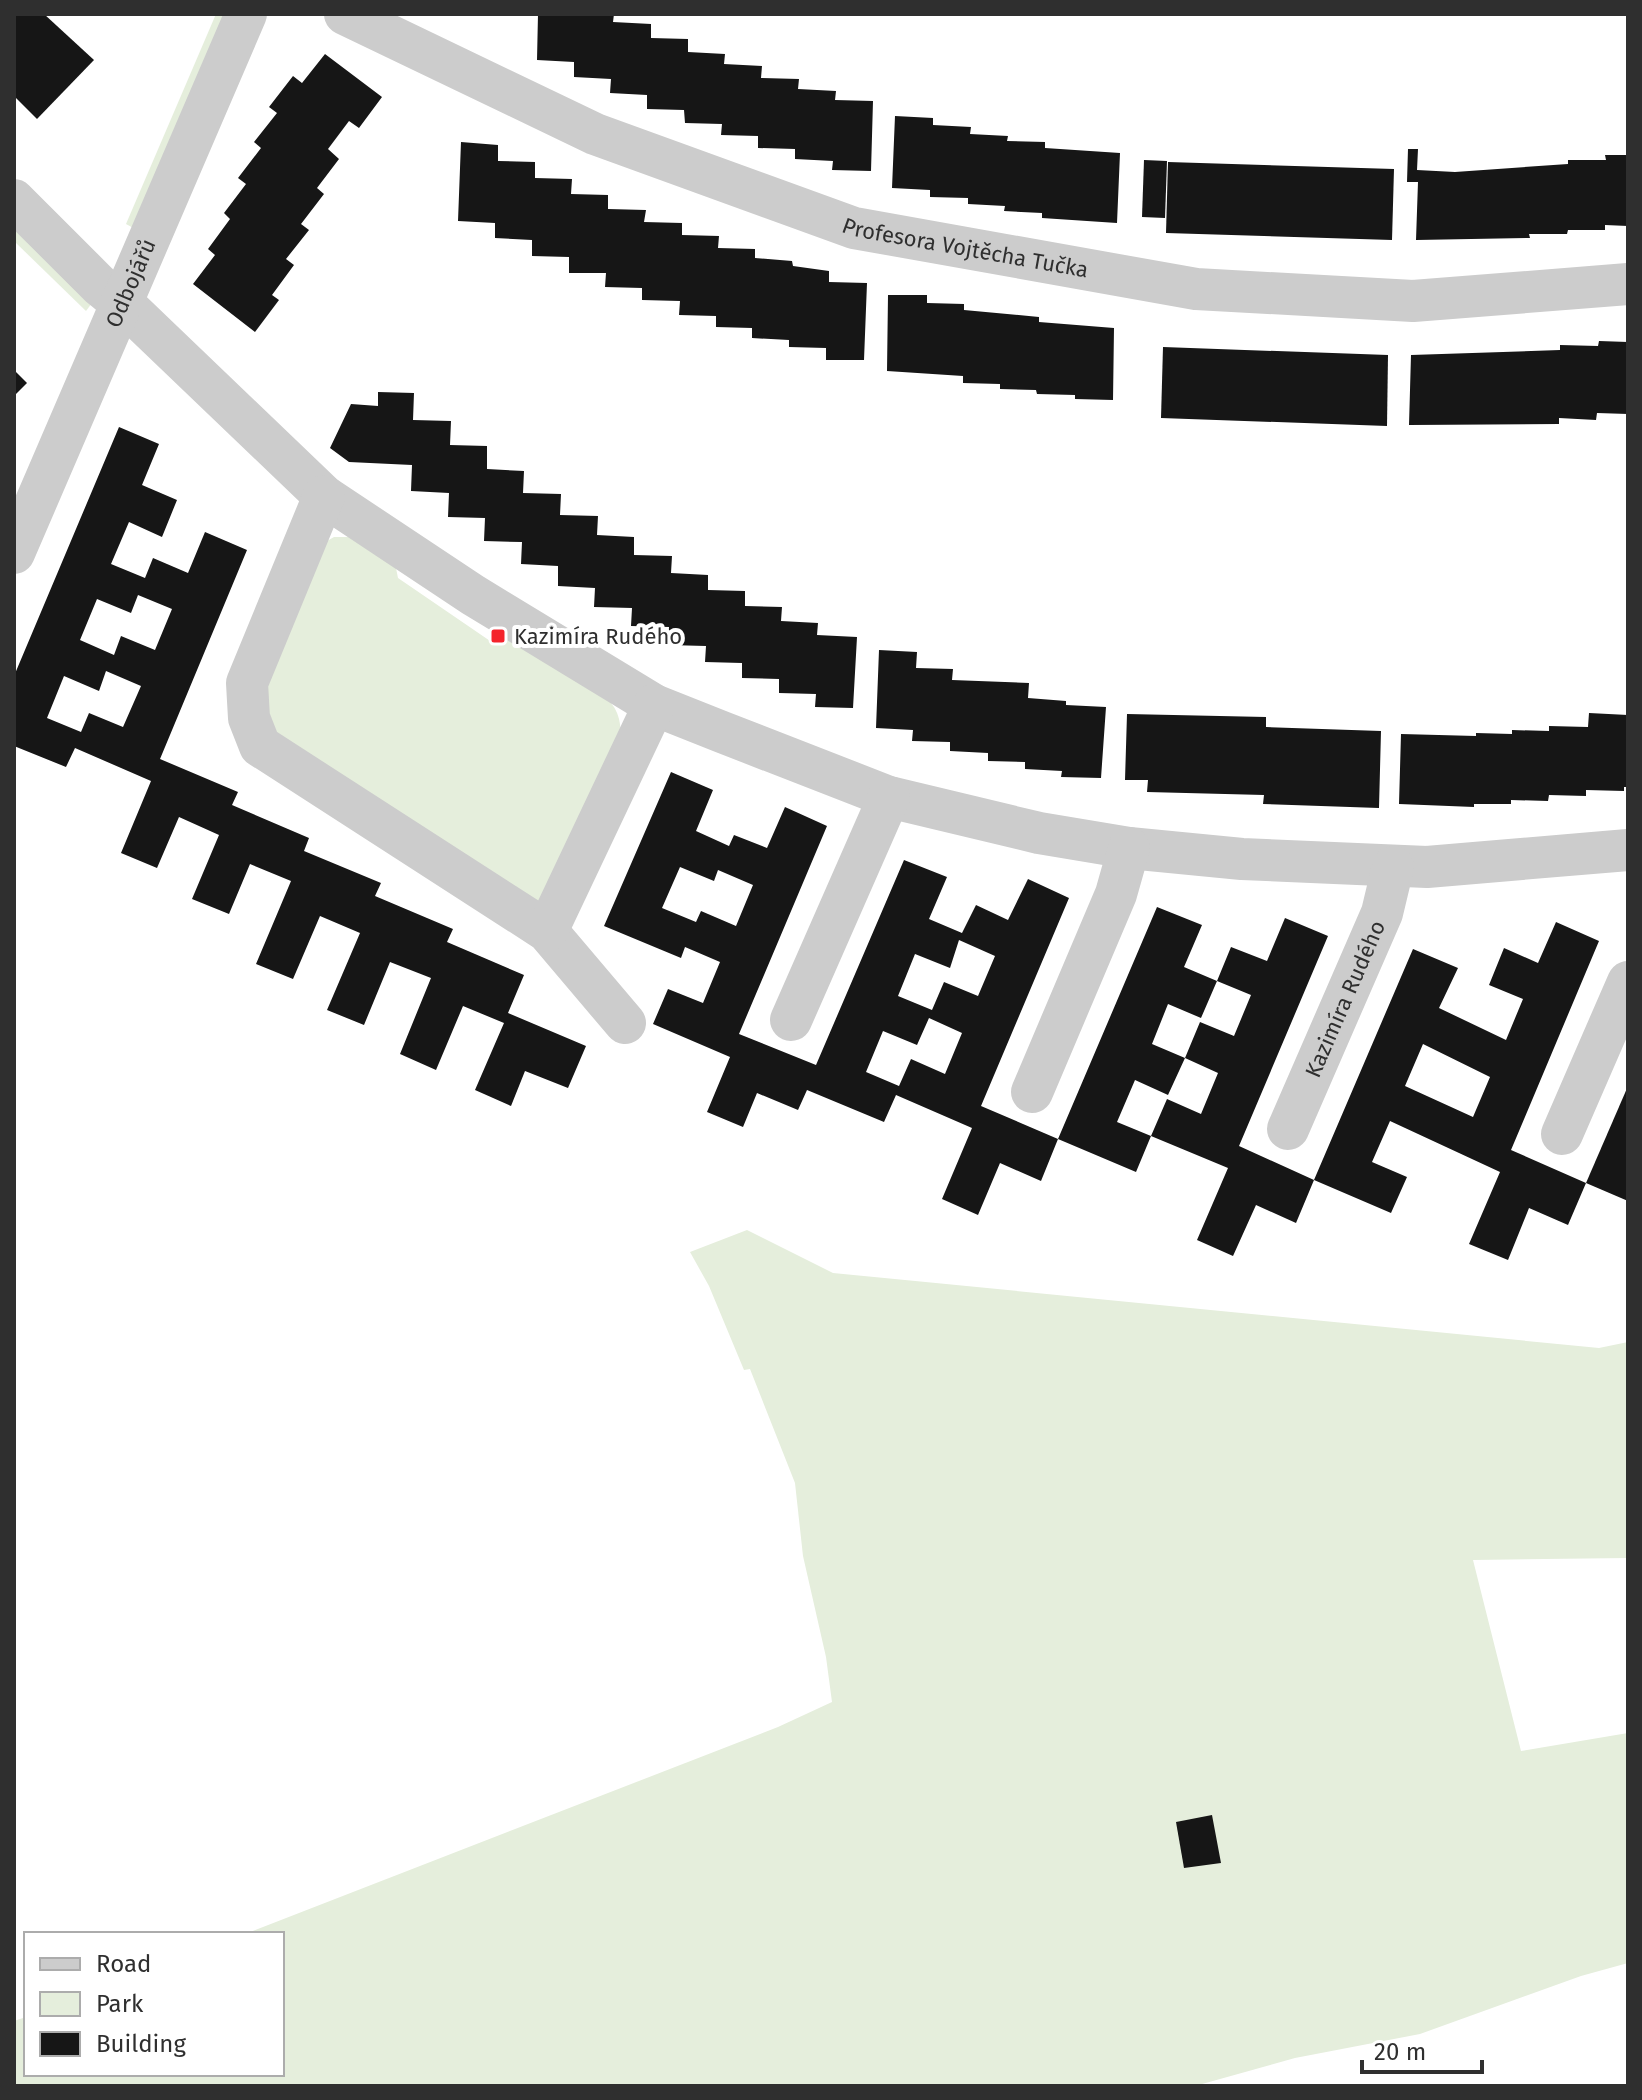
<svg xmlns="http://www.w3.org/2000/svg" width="1642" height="2100" font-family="'Fira Sans',sans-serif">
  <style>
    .green { fill: #e5eedc }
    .building { fill: #161616; fill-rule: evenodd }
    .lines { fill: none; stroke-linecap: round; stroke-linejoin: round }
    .minor { stroke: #ccc; stroke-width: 42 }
    .poi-dot { fill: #f4232c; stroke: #fff; stroke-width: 3 }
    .labels { text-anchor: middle; stroke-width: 8; stroke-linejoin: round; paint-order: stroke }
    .street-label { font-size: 22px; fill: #2f2f2f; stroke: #fff }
    .poi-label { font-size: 22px; fill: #2f2f2f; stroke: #fff; text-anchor: start }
  </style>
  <rect width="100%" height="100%" fill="#fff"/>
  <g class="green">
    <polygon points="216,14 229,14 137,230 126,224"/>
    <polygon points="14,227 92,303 86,311 14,241"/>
    <path d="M334 537H356L396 568 398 578 496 645 502 637C527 651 600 685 614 707 621 719 621 729 620 743L559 887 535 905 269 733 265 669 320 545Z"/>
    <polygon points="747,1230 833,1273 1599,1348 1628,1342 1628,1558 1473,1560 1521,1751 1628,1733 1628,1963 1581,1976 1420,2034 1295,2058 1195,2086 14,2086 14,2021 26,2017 26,2074 282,2074 282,1934 245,1934 778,1727 832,1702 826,1657 803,1556 795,1483 750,1369 744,1370 709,1286 690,1252"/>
  </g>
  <g class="building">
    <polygon points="14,14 44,14 94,60 37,119 14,96"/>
    <polygon points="538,14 614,14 613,22 651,24 651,38 688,39 688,52 725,54 724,64 762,66 761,78 799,79 798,89 836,91 835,100 873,101 871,171 832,170 833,161 795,159 795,149 758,148 758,136 721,135 722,124 685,123 684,110 647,109 647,95 610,93 611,79 574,77 574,62 537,60"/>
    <polygon points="325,54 382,97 359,128 349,121 328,149 339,159 317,188 324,194 301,224 309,230 286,259 294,265 272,295 279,300 255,332 193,284 215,255 208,249 230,219 224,213 246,184 238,178 261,148 254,142 277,113 269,107 293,76 302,83"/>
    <polygon points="895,116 933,118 933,125 971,127 970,134 1008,136 1007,141 1045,142 1045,148 1120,153 1117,223 1042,218 1042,213 1004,211 1005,206 968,204 968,198 930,197 930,190 892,188"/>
    <polygon points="461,142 498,145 498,161 535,162 535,178 572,179 571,194 608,195 608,209 646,210 644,222 682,223 682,235 719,236 718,248 755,249 755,258 792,261 793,266 829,271 829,282 867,283 864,360 826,360 826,348 789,347 789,340 752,338 752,328 716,327 716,316 679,315 680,301 642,300 642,288 605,287 606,273 569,273 569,257 532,256 532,240 495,238 495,223 458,221"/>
    <polygon points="1408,149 1418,149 1417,170 1455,172 1568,164 1568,160 1606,160 1605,155 1628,155 1628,226 1605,225 1605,230 1568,230 1567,234 1529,234 1530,238 1416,240 1418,182 1407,182"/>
    <polygon points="1144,160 1167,161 1165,218 1142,217"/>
    <polygon points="1168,162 1394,169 1392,240 1166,233"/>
    <polygon points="888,295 927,295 927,303 964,304 964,310 1039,317 1039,322 1114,328 1113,400 1075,399 1075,395 1037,394 1036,390 1000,389 1000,384 963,383 963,376 887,371"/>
    <polygon points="1599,341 1628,342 1628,414 1597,413 1596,420 1559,418 1559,424 1409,425 1411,355 1560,350 1560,345 1598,346"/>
    <polygon points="1163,347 1388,355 1387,426 1161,418"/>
    <polygon points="14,370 27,383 14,396"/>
    <polygon points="378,392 414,393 413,420 451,421 450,445 487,446 487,469 524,471 523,493 561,494 560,515 598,516 597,535 634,537 634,555 672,556 671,573 708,575 708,590 745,591 745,606 782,607 781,621 818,623 817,635 857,637 853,708 815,707 816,694 779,693 779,679 742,678 742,663 705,662 706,646 668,645 669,627 631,626 632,608 594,607 595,588 558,586 558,566 521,564 522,542 484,541 485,518 448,517 449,493 411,491 412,465 349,462 330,448 351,404 378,406"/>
    <path d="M119 427 159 444 142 485 177 500 162 537 129 522 111 564 145 578 153 558 188 573 205 532 247 550 160 759 238 792 232 805 309 838 304 851 381 883 375 896 453 929 447 942 524 975 508 1013 586 1046 568 1088 525 1071 511 1106 475 1090 504 1023 463 1006 436 1070 400 1054 431 978 390 962 364 1025 327 1010 360 933 320 916 293 979 256 964 291 881 250 864 229 914 192 899 219 835 179 817 157 868 121 853 151 781 75 748 66 767 14 746V676ZM138 595 172 609 155 650 121 636 114 655 80 640 97 599 131 613ZM106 671 141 686 123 727 89 713 81 732 47 718 64 676 99 691Z"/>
    <polygon points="879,650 917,652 916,668 953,669 952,680 1029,683 1028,698 1066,701 1066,705 1106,707 1101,778 1061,777 1062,771 1025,769 1025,762 988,761 988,753 950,751 950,742 912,741 913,730 876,728"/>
    <polygon points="1589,713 1628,715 1628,787 1624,787 1624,791 1586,790 1586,796 1549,795 1548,801 1511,800 1511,804 1474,804 1474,807 1399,804 1401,734 1476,736 1476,733 1512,734 1512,730 1549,731 1549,726 1588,727"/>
    <polygon points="1127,714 1266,717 1266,727 1381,731 1379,808 1263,804 1264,795 1147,792 1148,780 1125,780"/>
    <path d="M671 772 713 790 696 831 729 846 734 835 767 848 785 807 827 826 739 1034 816 1065 904 860 947 877 929 919 962 933 976 905 1008 920 1028 879 1069 898 981 1106 1058 1139 1157 907 1202 925 1184 967 1217 981 1201 1018 1168 1004 1152 1044 1185 1058 1168 1095 1135 1080 1117 1122 1151 1136 1167 1099 1201 1114 1218 1073 1185 1058 1200 1022 1234 1036 1251 995 1217 981 1231 947 1267 961 1285 918 1328 936 1239 1146 1314 1180 1296 1223 1256 1205 1233 1256 1197 1240 1228 1168 1151 1136 1136 1172 1058 1139 1041 1181 1000 1163 978 1215 942 1199 972 1128 896 1095 884 1122 807 1090 798 1110 757 1093 743 1127 707 1112 730 1057 653 1024 668 989 703 1003 720 962 685 947 681 958 604 926ZM680 867 714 881 718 870 753 885 736 926 701 911 696 922 662 908ZM959 940 995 956 978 996 944 982 932 1010 898 996 915 954 950 968ZM929 1018 962 1033 945 1074 911 1059 899 1086 866 1072 883 1031 917 1045Z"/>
    <path d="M1556 922 1599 941 1511 1150 1586 1183 1568 1225 1529 1208 1508 1260 1469 1244 1500 1172 1390 1121 1372 1162 1407 1177 1391 1213 1314 1180 1413 949 1458 968 1439 1008 1506 1040 1523 999 1489 985 1504 948 1538 963ZM1423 1044 1490 1077 1473 1117 1405 1086Z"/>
    <polygon points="1628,1086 1628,1201 1586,1183"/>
    <polygon points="1212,1815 1221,1863 1184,1868 1176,1822"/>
  </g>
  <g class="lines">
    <g class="minor">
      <path id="s1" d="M345 14 595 134 854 228 1196 289 1413 301 1628 284"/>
      <polyline points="14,200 99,285 133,313 324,496 473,595 654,705 722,732 889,797 1039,833 1129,848 1242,859 1427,867 1628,850"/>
      <polyline points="324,496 247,683 249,718 260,746 547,931 625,1023"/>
      <path id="s2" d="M14 553 246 14"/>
      <polyline points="547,931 654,705"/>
      <polyline points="791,1020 889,797"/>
      <polyline points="1032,1092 1116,894 1129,848"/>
      <path id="s3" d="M1288 1129 1382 913 1393 867"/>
      <polyline points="1562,1134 1628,982"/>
    </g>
  </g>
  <rect class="poi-dot" x="490" y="628" width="16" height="16" rx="4"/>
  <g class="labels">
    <g class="street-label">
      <text dy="8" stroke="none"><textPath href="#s1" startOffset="666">Profesora Vojtěcha Tučka</textPath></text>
      <text dy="8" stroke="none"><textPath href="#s2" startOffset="294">Odbojářů</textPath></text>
      <text dy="8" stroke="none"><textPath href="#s3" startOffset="142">Kazimíra Rudého</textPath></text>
    </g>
    <g class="poi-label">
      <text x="514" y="644">Kazimíra Rudého</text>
    </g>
  </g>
  <rect width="1642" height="2100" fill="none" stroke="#2f2f2f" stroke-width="32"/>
  <rect x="24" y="1932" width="260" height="144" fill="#ffffff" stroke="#acacac" stroke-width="2"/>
  <rect x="40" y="1958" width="40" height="12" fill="#cccccc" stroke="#acacac" stroke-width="2"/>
  <text x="96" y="1972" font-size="24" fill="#2f2f2f">Road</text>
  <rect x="40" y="1992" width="40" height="24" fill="#e5eedc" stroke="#acacac" stroke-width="2"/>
  <text x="96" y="2012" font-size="24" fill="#2f2f2f">Park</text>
  <rect x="40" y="2032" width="40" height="24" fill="#161616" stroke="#acacac" stroke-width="2"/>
  <text x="96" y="2052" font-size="24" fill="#2f2f2f">Building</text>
  <path d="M1362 2060v12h120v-12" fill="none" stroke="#2f2f2f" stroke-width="4"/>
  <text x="1374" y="2060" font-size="24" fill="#2f2f2f" stroke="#ffffff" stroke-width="6" paint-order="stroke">20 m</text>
</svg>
